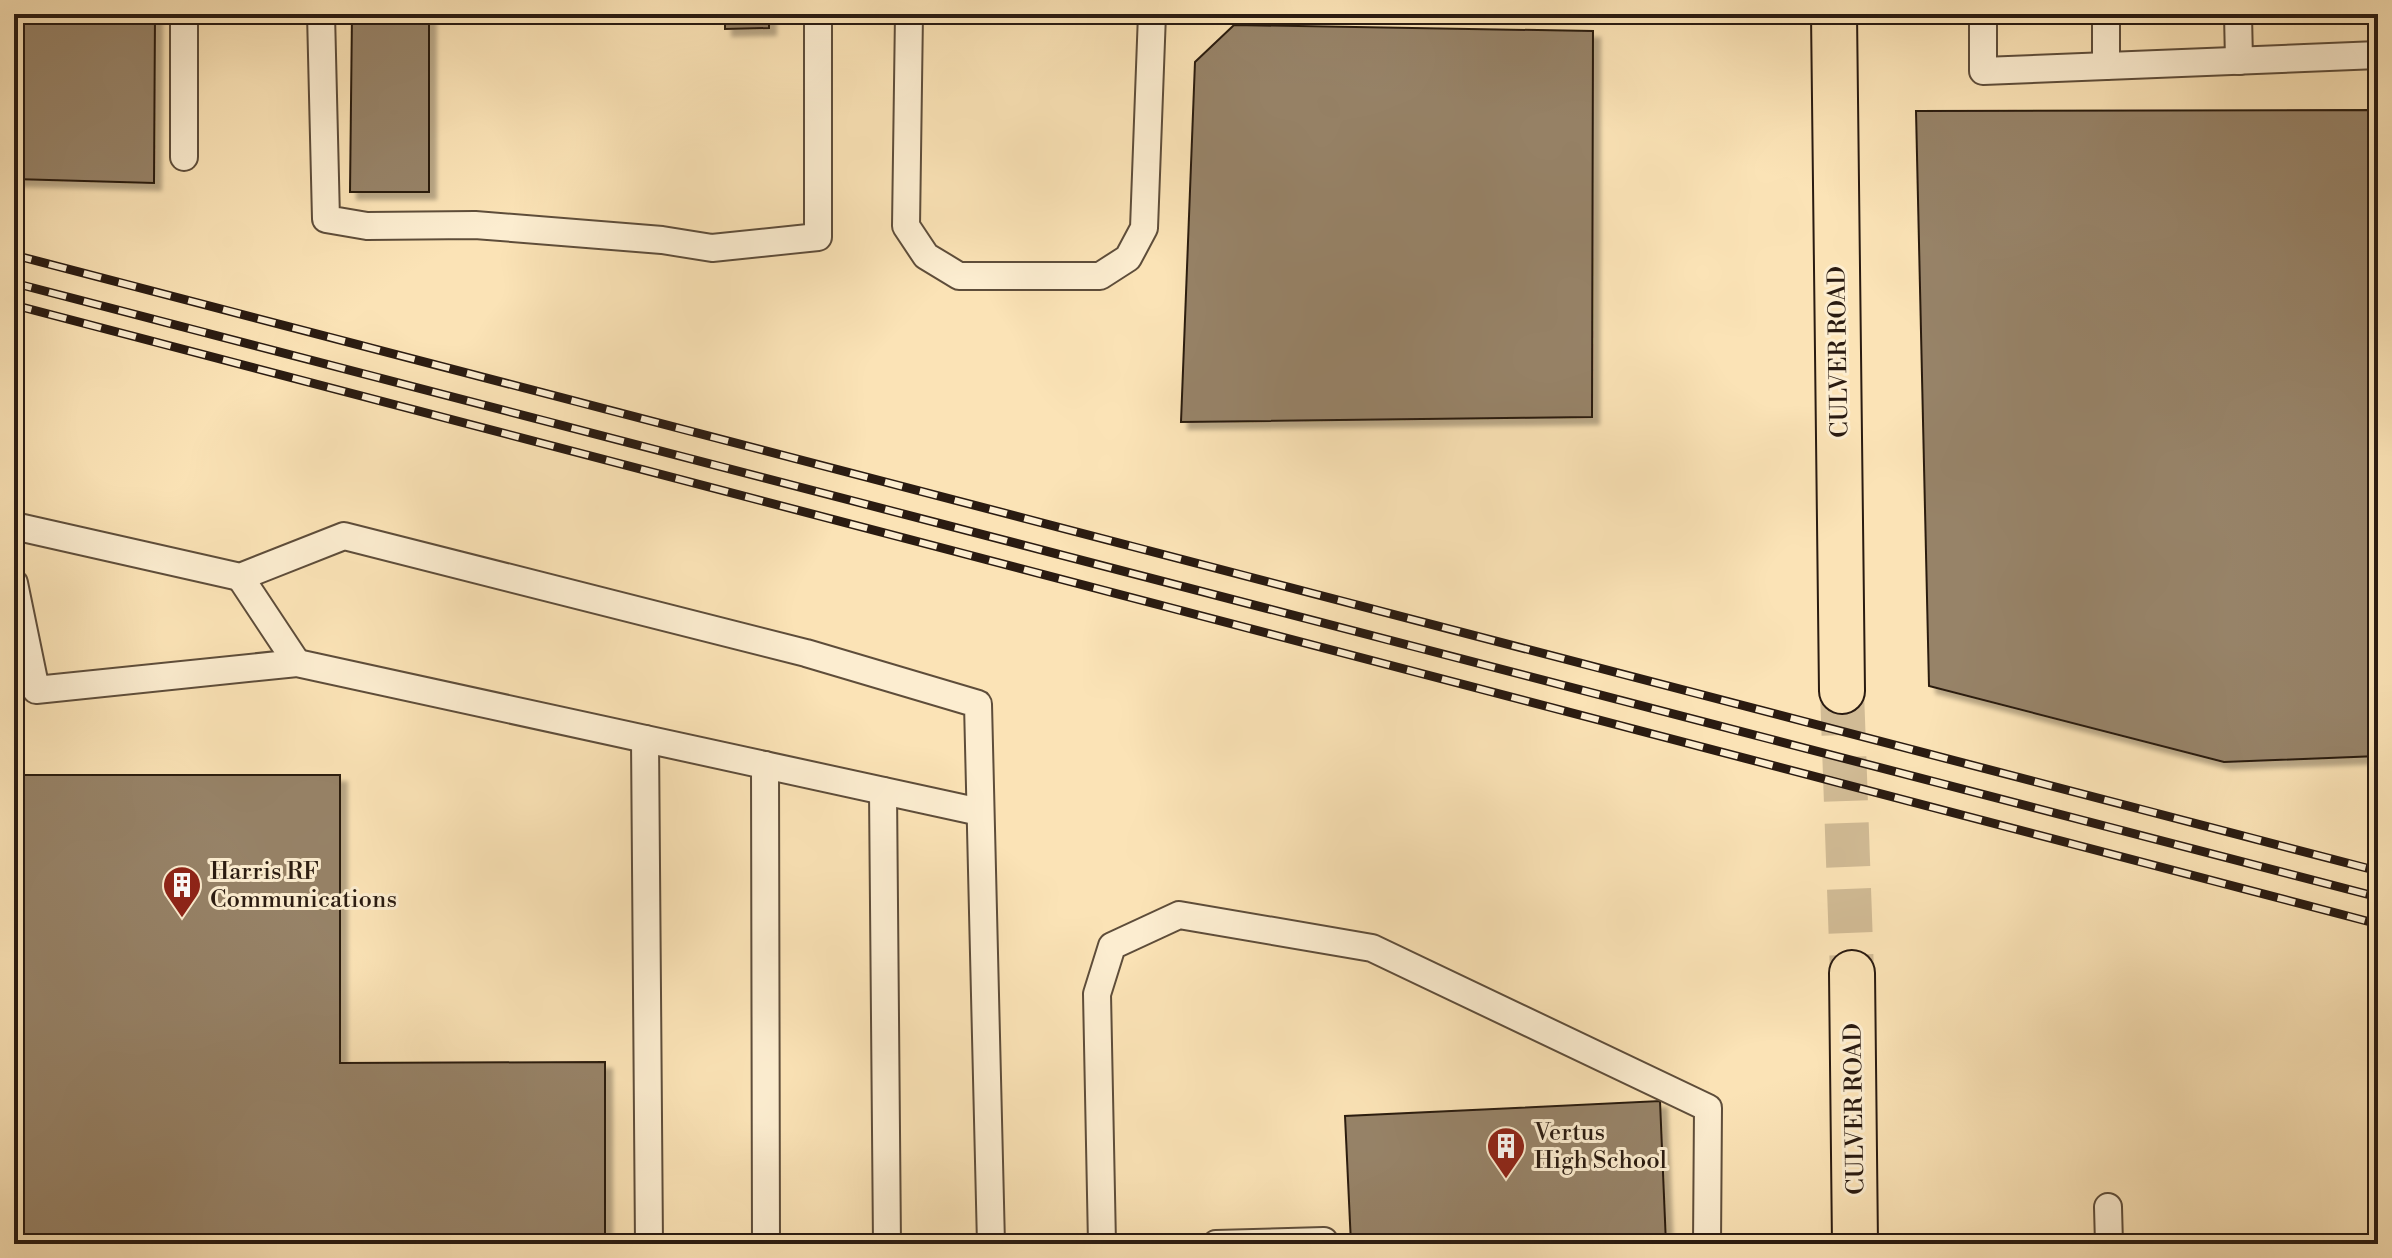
<svg xmlns="http://www.w3.org/2000/svg" width="2392" height="1258" font-family="'Libre Bodoni',serif">
  <style>
    .building { fill: #978367; stroke: #2a1b11; stroke-width: 2; filter: url(#shadow) }
    .lines { fill: none; stroke-linecap: round; stroke-linejoin: round }
    .primary-tunnel { stroke: #d1bb95; stroke-width: 44; stroke-dasharray: 44 22; stroke-linecap: butt }
    .service-casing { stroke: #5e4d3a; stroke-width: 30 }
    .primary-casing { stroke: #2a1b11; stroke-width: 48 }
    .service { stroke: #fcedd0; stroke-width: 26 }
    .primary { stroke: #fbe3b6; stroke-width: 44 }
    .rail-casing { stroke: #2a1b11; stroke-width: 9 }
    .rail { stroke: #fcedd0; stroke-width: 6; stroke-dasharray: 18; stroke-linecap: butt }
    .labels { text-anchor: middle; stroke-width: 6; stroke-linejoin: round; paint-order: stroke }
    .street-label { font-size: 24px; fill: #2a1b11; stroke: #fcedd0 }
    .poi-label { font-size: 24px; fill: #2a1b11; stroke: #fcedd0; text-anchor: start }
  </style>
  <defs>
    <filter id="shadow"><feDropShadow dx="7" dy="7" stdDeviation="2" flood-color="#0004"/></filter>
  </defs>
  <rect width="100%" height="100%" fill="#fbe3b6"/>
  <filter id="stains"><feTurbulence type="fractalNoise" baseFrequency=".0025" numOctaves="4"/><feColorMatrix values="0 0 0 0 .2 0 0 0 0 .09 0 0 0 0 .02 0 0 0 .5 -.17"/></filter>
  <radialGradient id="worn" r=".72"><stop offset=".6" stop-color="#630" stop-opacity="0"/><stop offset="1" stop-color="#630" stop-opacity=".3"/></radialGradient>
  <g class="building">
    <polygon points="14,14 155,14 154,183 14,179"/>
    <polygon points="352,14 429,14 429,192 350,192"/>
    <polygon points="725,14 769,14 769,28 725,29"/>
    <polygon points="1234,25 1593,31 1592,417 1181,422 1195,62"/>
    <polygon points="2378,110 2378,756 2224,762 1929,686 1916,111"/>
    <polygon points="23,775 340,775 340,1063 605,1062 605,1244 22,1244"/>
    <polygon points="1660,1101 1666,1244 1351,1244 1345,1116"/>
  </g>
  <g class="lines">
    <polyline class="primary-tunnel" points="1842,691 1852,973"/>
    <defs>
      <g id="service">
        <polyline points="184,14 184,157"/>
        <polyline points="321,14 326,219 367,226 475,225 662,240 712,248 818,237 818,14"/>
        <polyline points="909,14 906,226 926,256 959,276 1100,276 1128,258 1144,228 1152,14"/>
        <polyline points="1983,14 1983,71 2378,55"/>
        <polyline points="2238,14 2239,61"/>
        <polyline points="2106,66 2106,14"/>
        <polyline points="14,526 240,577 344,536 806,653 978,704 991,1244"/>
        <polyline points="240,577 297,663"/>
        <polyline points="14,583 36,690 297,663 980,812"/>
        <polyline points="645,739 649,1244"/>
        <polyline points="765,765 766,1244"/>
        <polyline points="883,791 887,1244"/>
        <polyline points="2108,1207 2109,1244"/>
        <polyline points="1102,1244 1097,994 1112,946 1179,915 1372,948 1708,1108 1707,1244"/>
        <polyline points="1216,1244 1324,1241"/>
      </g>
      <g id="primary">
        <polyline points="1834,14 1842,691"/>
        <polyline points="1852,973 1855,1244"/>
      </g>
    </defs>
    <use href="#service" class="service-casing"/>
    <use href="#primary" class="primary-casing"/>
    <use href="#service" class="service"/>
    <use href="#primary" class="primary"/>
    <defs>
      <g id="rail">
        <polyline points="14,255 2378,871"/>
        <polyline points="14,283 2378,897"/>
        <polyline points="14,305 2378,924"/>
      </g>
    </defs>
    <use href="#rail" class="rail-casing"/>
    <use href="#rail" class="rail"/>
  </g>
  <defs>
    <symbol id="building-pin" viewBox="-11 -11 22 30"><path d="M0 17L-7.5 6A9.5 9.5 0 1 1 7.5 6Z" fill="#8f2418" stroke="#fcedd0"/><path d="M-4-6H4V6H1V3H-1V6H-4ZM-2.5-4.3h1.7v1.8h-1.7ZM.8-4.3h1.7v1.8H.8ZM-2.5-1h1.7V.8h-1.7ZM.8-1h1.7V.8H.8Z" fill="#fff"/></symbol>
  </defs>
  <g fill-rule="evenodd">
    <use href="#building-pin" x="160" y="863" width="44" height="60"/>
    <use href="#building-pin" x="1484" y="1124" width="44" height="60"/>
  </g>
  <g class="labels">
    <g class="street-label">
      <text transform="translate(1838 352) rotate(-91)" y="8">CULVER ROAD</text>
      <text transform="translate(1854 1109) rotate(-91)" y="8">CULVER ROAD</text>
    </g>
    <g class="poi-label">
      <text x="210" y="879">Harris RF<tspan x="210" dy="28">Communications</tspan></text>
      <text x="1534" y="1140">Vertus<tspan x="1534" dy="28">High School</tspan></text>
    </g>
  </g>
  <rect width="2392" height="1258" fill="none" stroke="#fbe3b6" stroke-width="48"/>
  <rect x="16" y="16" width="2360" height="1226" fill="none" stroke="#2a1b11" stroke-width="4"/>
  <rect x="24" y="24" width="2344" height="1210" fill="none" stroke="#2a1b11" stroke-width="2"/>
  <rect width="100%" height="100%" filter="url(#stains)"/>
  <rect width="100%" height="100%" fill="url(#worn)"/>
</svg>
